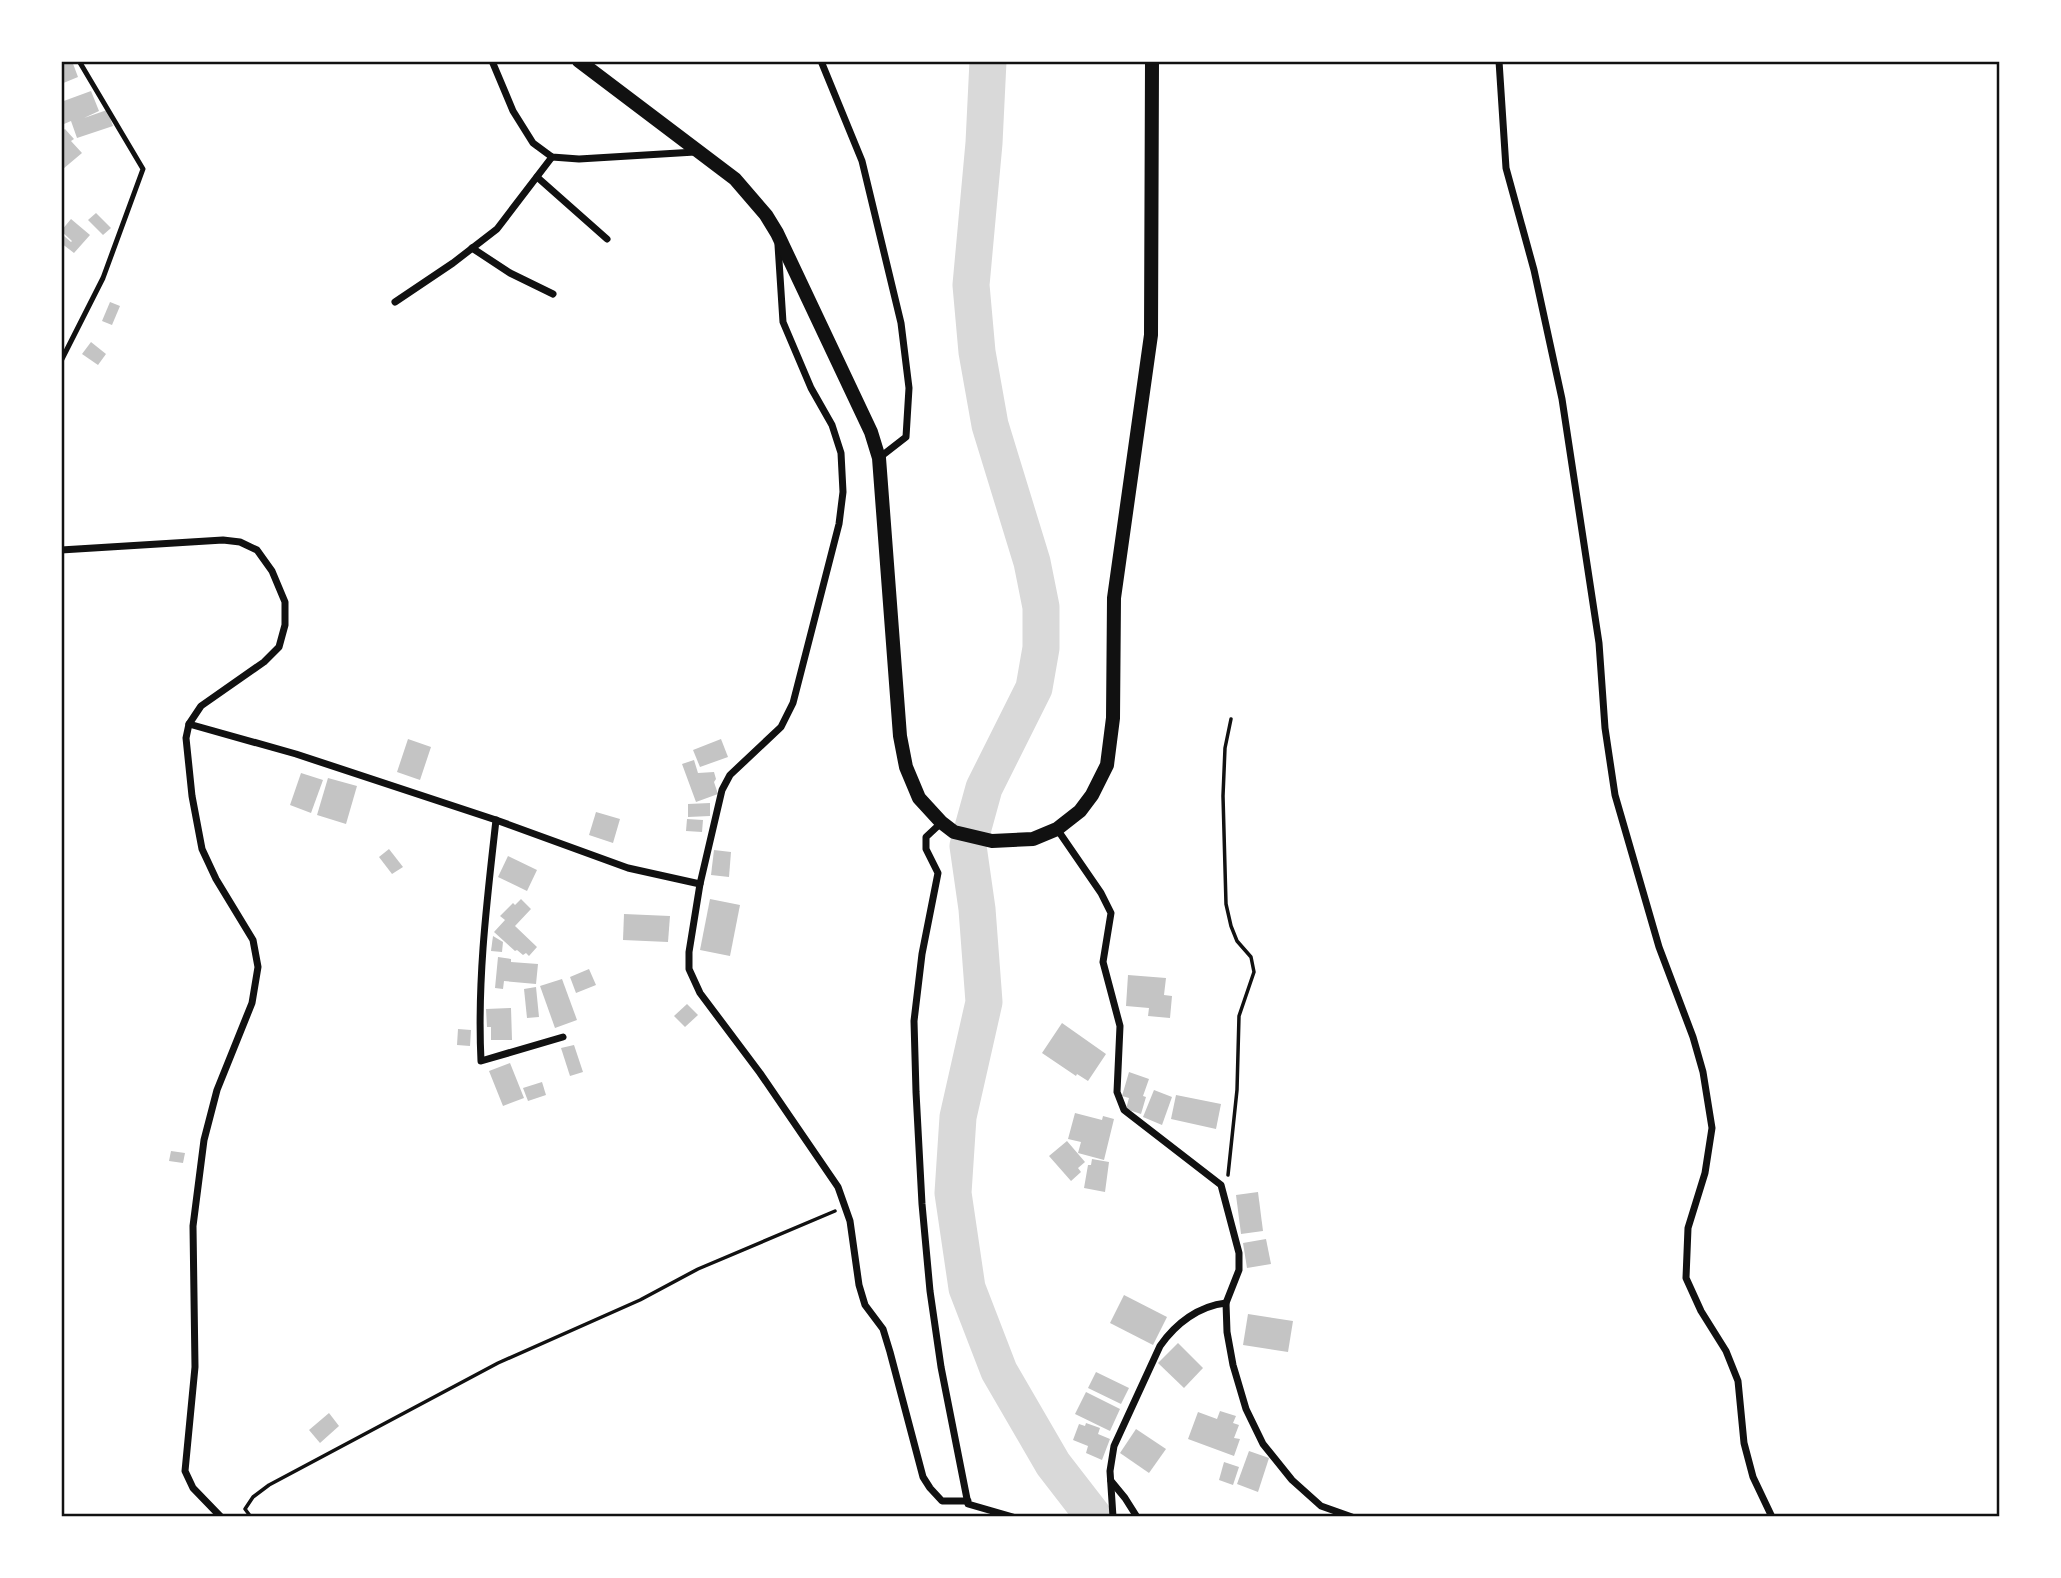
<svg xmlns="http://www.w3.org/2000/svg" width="2061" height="1578" font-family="Barlow,sans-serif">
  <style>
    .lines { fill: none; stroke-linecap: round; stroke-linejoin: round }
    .river { stroke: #d9d9d9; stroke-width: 37 }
    .building { fill: #c4c4c4 }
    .path { stroke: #111; stroke-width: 3.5 }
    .service { stroke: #111; stroke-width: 5 }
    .minor { stroke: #111; stroke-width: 7 }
    .secondary { stroke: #111; stroke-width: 14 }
    .neatline { fill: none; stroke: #111; stroke-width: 2.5 }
  </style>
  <rect width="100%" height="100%" fill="#fff"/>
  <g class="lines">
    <polyline class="river" points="988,61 984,143 971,285 977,352 990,425 1032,562 1041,607 1041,648 1034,688 984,788 968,846 977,909 984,1002 958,1117 953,1193 967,1288 999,1371 1053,1464 1094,1517"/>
  </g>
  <g class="building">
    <polygon points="61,61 72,61 78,77 61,84"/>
    <polygon points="91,91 99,111 84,118 107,110 113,126 77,138 71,121 64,124 61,116 61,102"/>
    <polygon points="65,129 74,139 71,141 82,153 63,169 61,167 61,132"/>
    <polygon points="96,213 111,228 103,235 88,220"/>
    <polygon points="71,219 90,235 74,253 61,243 64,236 71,242 72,241 61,231"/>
    <polygon points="110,302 120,306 112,325 102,321"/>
    <polygon points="91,342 106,354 98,365 82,354"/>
    <polygon points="408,739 431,747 420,780 397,772"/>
    <polygon points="721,739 728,757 700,767 693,750"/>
    <polygon points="694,760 698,773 714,772 716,779 714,782 718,794 696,802 682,764"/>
    <polygon points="301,773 323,780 311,813 290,805"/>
    <polygon points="328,778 357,786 346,824 317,815"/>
    <polygon points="710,803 710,816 688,817 688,804"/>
    <polygon points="596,812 620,819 613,843 589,835"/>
    <polygon points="687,819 703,820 702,832 686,831"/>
    <polygon points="389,849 403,867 392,874 379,857"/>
    <polygon points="714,850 731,852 729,877 711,875"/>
    <polygon points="508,856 537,870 527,891 498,877"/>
    <polygon points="521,899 531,909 515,926 537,947 529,956 526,953 523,955 517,950 515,951 494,932 505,920 500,916 513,903 515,905"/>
    <polygon points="710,899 740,905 730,956 700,950"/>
    <polygon points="624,914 670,916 668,942 623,940"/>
    <polygon points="493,936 503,942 502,952 491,951"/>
    <polygon points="498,957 511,959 511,962 538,964 536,984 504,981 503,989 495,988"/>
    <polygon points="589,969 596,985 576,993 570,977"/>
    <polygon points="1128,975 1166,978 1164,995 1172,996 1170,1018 1148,1016 1149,1008 1126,1006"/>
    <polygon points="562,979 577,1020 555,1028 540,986"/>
    <polygon points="536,987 539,1017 527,1018 524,989"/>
    <polygon points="687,1004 698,1015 685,1027 674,1016"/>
    <polygon points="511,1008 512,1040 491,1040 491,1027 487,1027 486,1009"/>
    <polygon points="1062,1023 1106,1054 1088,1081 1077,1074 1076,1076 1042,1053"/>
    <polygon points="458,1029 471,1030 470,1046 457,1045"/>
    <polygon points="574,1045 583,1072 570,1076 561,1048"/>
    <polygon points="510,1063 524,1098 503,1106 489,1071"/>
    <polygon points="1129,1072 1149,1079 1143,1096 1146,1097 1141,1114 1126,1109 1129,1098 1122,1096"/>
    <polygon points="542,1082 546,1095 528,1101 523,1088"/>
    <polygon points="1154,1090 1172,1097 1162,1125 1143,1117"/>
    <polygon points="1176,1095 1221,1104 1216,1129 1171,1119"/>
    <polygon points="1075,1113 1102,1120 1103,1116 1114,1119 1104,1160 1078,1153 1081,1142 1068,1139"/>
    <polygon points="1067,1141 1085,1162 1078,1168 1081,1172 1071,1181 1049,1156"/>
    <polygon points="171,1151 185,1153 183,1163 169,1161"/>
    <polygon points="1092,1159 1109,1162 1105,1192 1084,1188 1088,1165 1091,1165"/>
    <polygon points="1258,1192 1263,1231 1241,1234 1236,1195"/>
    <polygon points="1266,1239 1271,1264 1247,1268 1243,1243"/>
    <polygon points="1124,1295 1167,1317 1153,1345 1110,1323"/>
    <polygon points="1248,1314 1293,1321 1288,1352 1243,1345"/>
    <polygon points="1178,1343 1203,1368 1184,1388 1158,1363"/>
    <polygon points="1096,1372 1129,1388 1121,1404 1088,1388"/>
    <polygon points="1086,1392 1120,1409 1110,1431 1075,1414"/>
    <polygon points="1220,1411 1236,1416 1233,1423 1239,1425 1234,1438 1240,1439 1234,1456 1188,1439 1198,1412 1217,1419"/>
    <polygon points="329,1413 339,1426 320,1443 309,1430"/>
    <polygon points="1086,1423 1100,1428 1098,1434 1110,1439 1102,1460 1086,1453 1088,1446 1073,1440 1079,1424 1085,1426"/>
    <polygon points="1136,1429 1166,1449 1149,1473 1120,1453"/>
    <polygon points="1249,1451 1269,1458 1258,1492 1237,1484"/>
    <polygon points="1224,1462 1239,1467 1233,1485 1219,1480"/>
  </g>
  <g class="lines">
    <g class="path">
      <polyline points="1228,1175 1237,1090 1239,1016 1254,972 1251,957 1237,941 1231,926 1226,904 1223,796 1225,748 1231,719"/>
      <polyline points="251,1517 245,1509 253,1497 269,1485 498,1363 640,1300 698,1269 835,1211"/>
    </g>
    <polyline class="service" points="61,361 103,278 143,169 79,61"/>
    <g class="minor">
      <polyline points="492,61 513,111 533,143 552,157 579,159 695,152"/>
      <polyline points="821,61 862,161 901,323 909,388 906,437 879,458"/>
      <polyline points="1499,61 1506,168 1534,270 1562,399 1599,643 1605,728 1615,795 1659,947 1693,1037 1703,1072 1712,1128 1705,1173 1688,1228 1686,1278 1701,1311 1726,1351 1738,1381 1744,1443 1753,1477 1772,1517"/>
      <polyline points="537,177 607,239"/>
      <polyline points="778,245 783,322 811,388 832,425 841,453 843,492 839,524 793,703 781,727 730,775 722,790 700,884 689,952 689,969 700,993 760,1073 838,1187 850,1221 859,1285 865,1305 883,1329 890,1352 923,1477 930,1488 942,1501 968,1501"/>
      <polyline points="472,248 510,273 553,294"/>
      <polyline points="395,302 453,263 497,229 552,157"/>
      <polyline points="61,550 223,540 240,542 257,550 272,571 285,602 285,625 279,647 264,662 201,706 189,724 186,738 192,796 202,849 216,879 253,940 258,967 252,1003 217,1090 204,1140 193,1226 195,1367 185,1471 193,1488 221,1517"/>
      <polyline points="189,724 296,754 496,820 628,868 700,884"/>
      <path d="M496 820C487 900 477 980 481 1061L563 1037"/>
      <polyline points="941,823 926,837 926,849 938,873 922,954 914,1021 916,1092 922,1204 930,1291 941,1367 968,1504 1013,1517"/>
      <polyline points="1057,829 1101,893 1111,913 1103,962 1120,1026 1117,1092 1124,1110 1221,1185 1239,1253 1239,1270 1226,1303 1227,1332 1233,1365 1246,1409 1263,1444 1292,1480 1321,1506 1352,1517"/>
      <polyline points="1111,1481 1125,1498 1137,1517"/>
      <path d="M1113 1517 1110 1471 1114 1446 1160 1346C1176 1323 1199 1306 1226 1303"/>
    </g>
    <polyline class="secondary" points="579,61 735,179 766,215 777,233 871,432 879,458 900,736 906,767 919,798 941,822 954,832 992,841 1033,839 1057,829 1080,811 1092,795 1107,765 1113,718 1114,598 1151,335 1152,61"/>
  </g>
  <rect width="2061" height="1578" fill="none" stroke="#ffffff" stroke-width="126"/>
  <rect x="63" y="63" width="1935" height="1452" class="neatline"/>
</svg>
